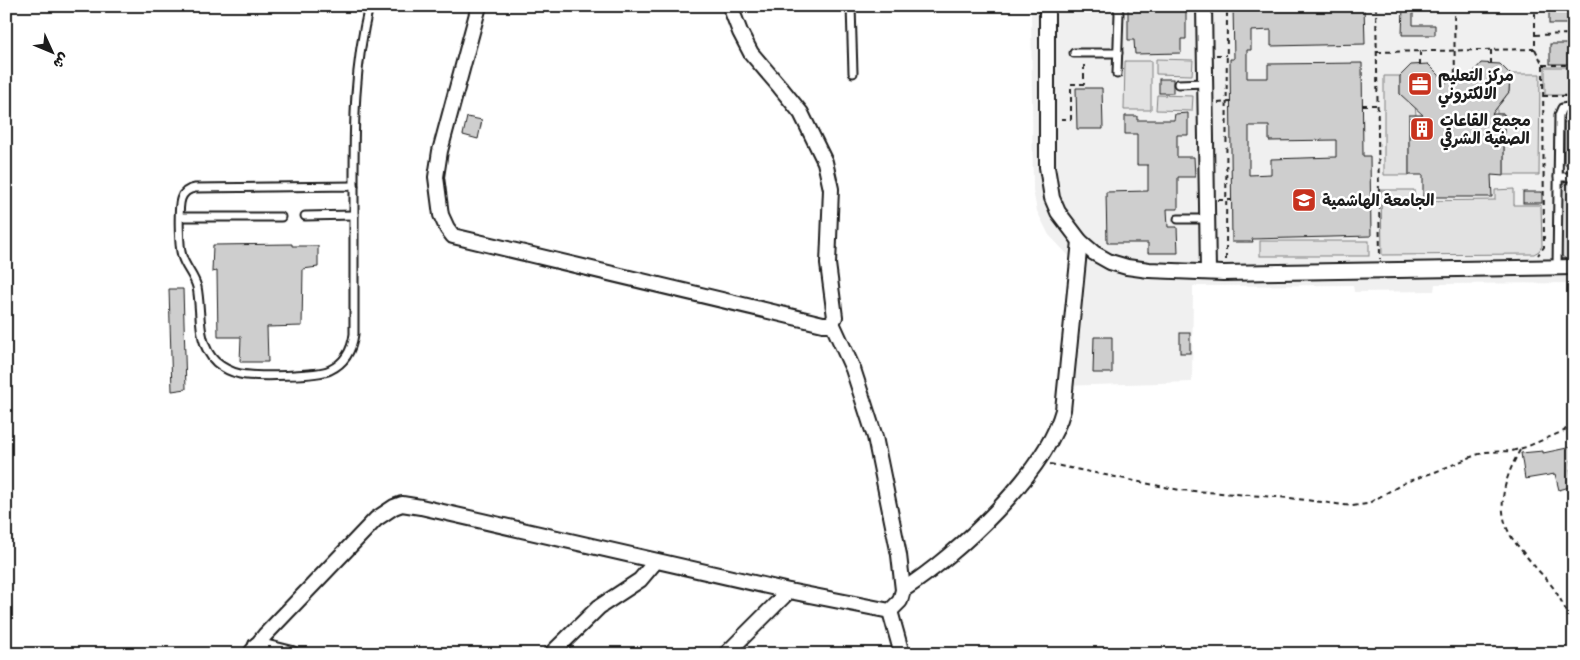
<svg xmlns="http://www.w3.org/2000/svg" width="1580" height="660" font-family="'Patrick Hand','Playpen Sans Arabic',sans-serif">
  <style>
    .built { fill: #f0f0f0 }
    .green { fill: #e2e2e2; stroke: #7f7f7f }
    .building { fill: #cecece; stroke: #1c1c1c; fill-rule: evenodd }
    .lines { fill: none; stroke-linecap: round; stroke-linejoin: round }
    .service-casing { stroke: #1c1c1c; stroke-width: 11 }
    .minor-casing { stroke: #1c1c1c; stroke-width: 18 }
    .path { stroke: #1c1c1c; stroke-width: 2; stroke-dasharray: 5 4; stroke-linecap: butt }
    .service { stroke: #fff; stroke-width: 7 }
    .minor { stroke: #fff; stroke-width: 14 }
    .labels { text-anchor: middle; stroke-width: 5; stroke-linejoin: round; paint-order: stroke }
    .poi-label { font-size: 16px; font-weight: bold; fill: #1c1c1c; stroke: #fff; text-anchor: start }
  </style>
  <rect width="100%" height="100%" fill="#fff"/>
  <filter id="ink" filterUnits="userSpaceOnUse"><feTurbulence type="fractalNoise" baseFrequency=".02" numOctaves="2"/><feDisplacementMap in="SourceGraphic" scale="10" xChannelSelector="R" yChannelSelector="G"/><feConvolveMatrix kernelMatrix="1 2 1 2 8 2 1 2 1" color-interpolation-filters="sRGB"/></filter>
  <g filter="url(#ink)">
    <polygon class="built" points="1031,6 1574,6 1574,283 1435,284 1434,291 1354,292 1353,285 1193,286 1192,382 1059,386 1070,257 1049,235 1037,211 1033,190"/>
    <g class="green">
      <polygon points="1156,59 1193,60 1192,75 1156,74"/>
      <polygon points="1125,61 1151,61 1151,110 1124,110"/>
      <rect x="1545" y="67" width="29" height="28"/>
      <polygon points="1510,74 1540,74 1539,175 1504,175 1504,114 1497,114 1497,104 1500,104 1509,92"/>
      <polygon points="1384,76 1400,76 1400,94 1415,105 1416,115 1409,116 1409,175 1384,175"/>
      <polygon points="1157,95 1193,96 1192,111 1156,110"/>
      <polygon points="1562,184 1574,184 1574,264 1562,256"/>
      <polygon points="1514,189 1514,205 1541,205 1542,246 1539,251 1534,254 1382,255 1381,190 1414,190 1415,201 1495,200 1495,190"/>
      <rect x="1260" y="241" width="109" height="15"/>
    </g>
    <g class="building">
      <polygon points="1128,6 1186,6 1186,39 1181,39 1181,53 1135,54 1134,40 1128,40"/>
      <path d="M1233 6H1364L1365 44 1271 46V30L1251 31V50H1247V78H1268V64L1362 63 1363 156H1370L1371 236 1252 239 1253 242H1232L1230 59H1234ZM1249 126H1269V141L1336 140V157L1271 159V174L1249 175Z"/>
      <polygon points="1403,6 1413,6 1413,25 1435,25 1435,35 1402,35"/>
      <rect x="1549" y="6" width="25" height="18"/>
      <rect x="1550" y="44" width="24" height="20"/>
      <polygon points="1481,63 1500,64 1510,74 1509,92 1492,114 1504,114 1504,176 1491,175 1492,197 1423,197 1423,175 1409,175 1409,115 1423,115 1400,94 1400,76 1411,65 1428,64 1440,76 1440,82 1470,82 1472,74"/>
      <rect x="1159" y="79" width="14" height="14"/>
      <polygon points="1076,88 1102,88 1103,129 1077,129"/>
      <polygon points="1188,113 1188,135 1177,135 1177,157 1194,157 1195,177 1178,177 1178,209 1167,209 1168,227 1177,227 1178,253 1148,253 1148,243 1107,243 1106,192 1148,191 1148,165 1137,165 1137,134 1125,134 1125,116 1137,116 1137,120 1174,120 1175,114"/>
      <polygon points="467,117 482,120 478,139 463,135"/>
      <rect x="1564" y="122" width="10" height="42"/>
      <rect x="1523" y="192" width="19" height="11"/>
      <polygon points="292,244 292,246 318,246 318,267 303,269 302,326 267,327 268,362 240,362 241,337 218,337 217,271 212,272 213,245"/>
      <polygon points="169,289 183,289 186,389 172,391"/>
      <rect x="1180" y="333" width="10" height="20"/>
      <polygon points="1094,337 1112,337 1112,373 1093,373"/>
      <polygon points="1572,447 1574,457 1574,459 1571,460 1573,469 1570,469 1573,486 1559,490 1555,474 1525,479 1521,453 1543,451 1543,453"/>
    </g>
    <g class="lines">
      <defs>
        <g id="service">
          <polyline points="851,6 853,73"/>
          <polyline points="1074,53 1118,53"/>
          <polyline points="1117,74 1119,13 1117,6"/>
          <polyline points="1178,84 1206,83"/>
          <polyline points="1558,177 1574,177"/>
          <path d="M354 186V334C352 350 345 363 330 370 318 376 255 377 240 374 231 372 223 368 216 362 196 343 202 312 197 287 194 275 185 267 182 256 179 247 178 208 181 199 183 193 188 189 195 188Z"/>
          <path d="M354 186C354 123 354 68 369 6"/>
          <polyline points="305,216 354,215"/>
          <polyline points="180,217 281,217"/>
          <polyline points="1178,219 1208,219"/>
          <polyline points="1557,267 1559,115 1562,108 1574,106"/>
        </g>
        <g id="minor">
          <polyline points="479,6 440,151 436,177 441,215 447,228 453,236 823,324 831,324 835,317 828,264 831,189 825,162 801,113 780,87 751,53 740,32 730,6"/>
          <polyline points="1047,6 1047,167 1052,198 1058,212 1080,241 1094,253 1110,262 1127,267 1149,270 1223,273 1574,267"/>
          <polyline points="1204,6 1208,272"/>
          <path d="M903 590C957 555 1046 473 1063 410L1080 241"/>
          <polyline points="890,611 902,654"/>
          <polyline points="256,645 292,654"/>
          <polyline points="250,654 265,635 376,519 394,507 402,504 421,507 789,591 890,611 900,601 903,590 899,555 875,437 853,369 832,323"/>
          <polyline points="551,654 599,607 640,580 656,561"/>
          <polyline points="726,654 789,591"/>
        </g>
      </defs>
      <use href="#service" class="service-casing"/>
      <use href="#minor" class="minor-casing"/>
      <g class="path">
        <polyline points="1376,6 1380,259"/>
        <polyline points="1454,6 1455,82"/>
        <polyline points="1217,8 1233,7"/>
        <polyline points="1364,8 1377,8"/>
        <polyline points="1535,35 1574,34"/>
        <polyline points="1535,49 1543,65 1544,247 1538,255"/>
        <polyline points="1491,50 1491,63"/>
        <polyline points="1420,51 1420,65"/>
        <polyline points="1377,52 1535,49 1535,6"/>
        <polyline points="1216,55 1226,55"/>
        <polyline points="1543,65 1574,65"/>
        <polyline points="1543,96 1571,96"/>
        <polyline points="1218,103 1230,102"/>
        <polyline points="1362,105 1378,105"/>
        <polyline points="1061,119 1071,119 1071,84 1084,84 1084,63"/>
        <polyline points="1371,199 1379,198"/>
        <polyline points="1218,200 1231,200"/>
        <polyline points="1226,260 1227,6"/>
        <path d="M1520 450C1505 477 1494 509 1512 538 1519 548 1528 558 1536 568 1543 576 1551 583 1556 592 1563 603 1568 615 1574 626"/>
        <polyline points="1050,464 1180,490 1290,498 1352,506 1367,504 1406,482 1435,472 1476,455 1486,452 1512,451 1526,447 1564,431 1572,422 1574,415"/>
      </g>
      <use href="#service" class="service"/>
      <use href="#minor" class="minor"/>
    </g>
  </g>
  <defs>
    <symbol id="office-square" viewBox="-11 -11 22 22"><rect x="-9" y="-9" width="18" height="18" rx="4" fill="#c8321e" stroke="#fff"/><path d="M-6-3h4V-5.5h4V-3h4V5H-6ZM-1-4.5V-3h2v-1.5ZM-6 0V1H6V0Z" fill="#fff"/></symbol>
    <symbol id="building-square" viewBox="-11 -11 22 22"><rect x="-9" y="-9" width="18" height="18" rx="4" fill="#c8321e" stroke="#fff"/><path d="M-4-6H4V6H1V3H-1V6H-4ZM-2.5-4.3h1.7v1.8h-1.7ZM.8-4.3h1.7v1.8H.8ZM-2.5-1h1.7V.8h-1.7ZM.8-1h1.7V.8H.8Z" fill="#fff"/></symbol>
    <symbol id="university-square" viewBox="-11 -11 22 22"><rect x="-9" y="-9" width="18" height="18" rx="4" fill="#c8321e" stroke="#fff"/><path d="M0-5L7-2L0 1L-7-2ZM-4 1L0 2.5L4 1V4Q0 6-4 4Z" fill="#fff"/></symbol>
  </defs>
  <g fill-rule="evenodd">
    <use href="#office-square" x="1406" y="70" width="28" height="28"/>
    <use href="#building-square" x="1408" y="115" width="28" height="28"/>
    <use href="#university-square" x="1290" y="186" width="28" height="28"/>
  </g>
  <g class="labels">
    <g class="poi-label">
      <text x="1438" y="81">مركز التعليم<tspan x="1438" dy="18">الالكتروني</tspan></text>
      <text x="1440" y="126">مجمع القاعات<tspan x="1440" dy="18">الصفية الشرقي</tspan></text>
      <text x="1322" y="206">الجامعة الهاشمية</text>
    </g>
  </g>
  <rect width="1580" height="660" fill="none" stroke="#fff" stroke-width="25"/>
  <rect x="12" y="12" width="1555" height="635" fill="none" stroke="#1c1c1c" stroke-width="2" filter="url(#ink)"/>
  <g transform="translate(52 52) rotate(134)" stroke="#ffffff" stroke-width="4" paint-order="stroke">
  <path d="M0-4L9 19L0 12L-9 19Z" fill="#1c1c1c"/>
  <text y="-8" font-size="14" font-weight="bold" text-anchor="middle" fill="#1c1c1c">ش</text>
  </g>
</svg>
